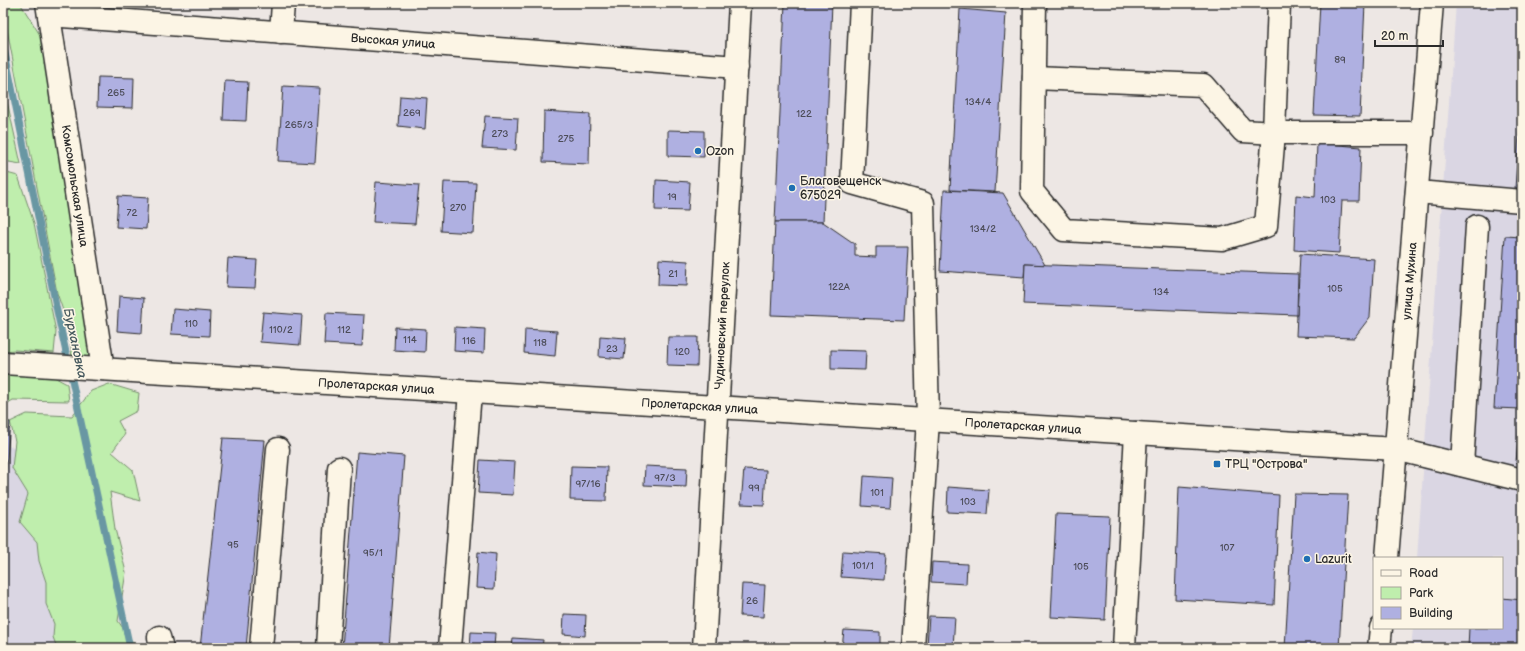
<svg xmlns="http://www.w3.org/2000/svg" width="1525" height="651" font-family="'Balsamiq Sans',sans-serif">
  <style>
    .built { fill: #dad6e3 }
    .green { fill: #bfeead; stroke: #758c6c }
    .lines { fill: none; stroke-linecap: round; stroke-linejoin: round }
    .stream { stroke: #6997a3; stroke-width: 7 }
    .building { fill: #afb0e1; stroke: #2b2b2b }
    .minor-casing { stroke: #2b2b2b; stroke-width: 25 }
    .major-casing { stroke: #2b2b2b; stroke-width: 25 }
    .minor { stroke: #fcf5e5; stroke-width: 22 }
    .major { stroke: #fcf5e5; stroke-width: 22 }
    .poi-dot { fill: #1f6fb2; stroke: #fcf5e5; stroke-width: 1.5 }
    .labels { text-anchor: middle; stroke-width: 3; stroke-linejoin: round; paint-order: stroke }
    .number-label { font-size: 10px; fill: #4c4c58 }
    .street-label { font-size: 12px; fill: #2b2b2b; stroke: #fcf5e5 }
    .poi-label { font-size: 12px; fill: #2b2b2b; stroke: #fcf5e5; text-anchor: start }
    .water-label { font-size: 13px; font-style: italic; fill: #45585d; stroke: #fcf5e5 }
  </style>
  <rect width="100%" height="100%" fill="#ede7e4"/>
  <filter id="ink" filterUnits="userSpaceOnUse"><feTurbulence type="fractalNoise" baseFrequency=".025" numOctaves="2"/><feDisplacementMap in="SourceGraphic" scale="8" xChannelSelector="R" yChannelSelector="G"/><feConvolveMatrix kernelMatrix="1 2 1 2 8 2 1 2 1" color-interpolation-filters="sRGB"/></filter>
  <g filter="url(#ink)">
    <g class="built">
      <polygon points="1456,3 1522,3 1522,648 1411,648 1413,628 1502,628 1502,558 1417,558"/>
      <polygon points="3,446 37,448 88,648 3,648"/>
    </g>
    <g class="green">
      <polygon points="15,3 20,3 40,35 52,62 92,363 72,361 70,331 57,293 3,8"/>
      <polygon points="3,83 21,164 3,161"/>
      <polygon points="3,172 18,176 34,223 56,332 54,353 15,350 3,351"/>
      <polygon points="3,373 52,376 67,384 69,401 13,400 3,406"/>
      <polygon points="109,384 139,393 137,411 118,421 125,434 112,452 133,470 140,501 110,492 115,529 126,572 118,621 137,648 57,648 53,637 54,624 46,604 46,582 39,561 37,542 20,522 28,494 12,468 15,441 10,422 27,414 72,416 91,391"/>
    </g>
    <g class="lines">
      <polyline class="stream" points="3,43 57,311 130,648"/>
    </g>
    <g class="building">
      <polygon points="785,3 832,3 823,222 775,222"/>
      <polygon points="1320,3 1365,3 1360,116 1314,115"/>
      <polygon points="960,9 1006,13 995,192 950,190"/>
      <polygon points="98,77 134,78 133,108 97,107"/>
      <polygon points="225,81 248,82 246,121 223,120"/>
      <polygon points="283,86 320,88 315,163 278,161"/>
      <polygon points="1522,94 1522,188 1515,188"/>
      <polygon points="400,96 427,98 425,129 398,126"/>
      <polygon points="544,111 590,114 589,164 543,162"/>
      <polygon points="485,116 518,118 516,150 482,148"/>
      <polygon points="668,130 704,131 704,157 668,156"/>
      <polygon points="1317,143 1361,147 1359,201 1342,201 1339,253 1294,250 1296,195 1315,197"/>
      <polygon points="656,180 690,182 688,211 655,210"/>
      <polygon points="376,182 419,185 415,224 373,222"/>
      <polygon points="444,182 476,183 473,233 441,231"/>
      <polygon points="944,190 1003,193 1045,265 1025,264 1024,277 940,271"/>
      <polygon points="118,196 148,198 146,229 116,227"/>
      <polygon points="775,222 823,222 855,244 855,256 876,257 876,247 908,247 904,320 771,315"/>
      <polygon points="1505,236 1522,237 1522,409 1494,408"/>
      <polygon points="1300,254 1374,259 1370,317 1354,338 1296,336"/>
      <polygon points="228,258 257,260 255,288 226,287"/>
      <polygon points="659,259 688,261 687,286 658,285"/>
      <polygon points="1025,264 1298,274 1297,315 1023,304"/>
      <polygon points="119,296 144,298 142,333 117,331"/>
      <polygon points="173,309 210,312 209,336 171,334"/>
      <polygon points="263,312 302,315 300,345 260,342"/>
      <polygon points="326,313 364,315 362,346 324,344"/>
      <polygon points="395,327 426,329 425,352 394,350"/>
      <polygon points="455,327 485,329 484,353 454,351"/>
      <polygon points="525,329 557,331 555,356 524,353"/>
      <polygon points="600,336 626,338 624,359 599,357"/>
      <polygon points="668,337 698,337 697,366 667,365"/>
      <polygon points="831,350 866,351 865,370 831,369"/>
      <polygon points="3,421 10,422 5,483 3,483"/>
      <polygon points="1519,429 1522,430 1522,463 1516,462"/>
      <polygon points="223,438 265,440 246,648 200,648"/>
      <polygon points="357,452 404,456 389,648 342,648"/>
      <polygon points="480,460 515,462 513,495 478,493"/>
      <polygon points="571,466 607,467 606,501 570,500"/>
      <polygon points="645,466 687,468 686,487 644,485"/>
      <polygon points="744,469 766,470 764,505 741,504"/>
      <polygon points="864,476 892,478 890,508 862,506"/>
      <polygon points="948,487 989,490 987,514 947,512"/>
      <polygon points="1179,487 1279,495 1274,605 1175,599"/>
      <polygon points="1294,494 1348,495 1339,648 1285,648"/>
      <polygon points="1056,514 1110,516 1105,620 1051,617"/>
      <polygon points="843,551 886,554 884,580 841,577"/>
      <polygon points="478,552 496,554 494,589 476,588"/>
      <polygon points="932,562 967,564 966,584 931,582"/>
      <polygon points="742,584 765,585 763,617 740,616"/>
      <polygon points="1502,598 1522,600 1522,648 1468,648 1469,628 1502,628"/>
      <polygon points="564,614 586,615 585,636 563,634"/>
      <polygon points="929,616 955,617 953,647 927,646"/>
      <polygon points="844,630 880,632 880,648 842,648"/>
      <polygon points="471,632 495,633 494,648 470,648"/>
      <polygon points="513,638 543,640 542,648 512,648"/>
    </g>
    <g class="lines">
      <defs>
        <g id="minor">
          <path id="s1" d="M47 3 103 369"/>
          <polyline points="861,3 852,183 923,203 928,420 913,648"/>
          <polyline points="1035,3 1032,191 1064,230 1222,239 1266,226 1274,133 1422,133"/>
          <path id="s2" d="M49 15 737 67"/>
          <polyline points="281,33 283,3"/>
          <polyline points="1034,78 1203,85 1243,131 1274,133 1279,3"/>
          <polyline points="1417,192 1522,201"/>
          <path id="s3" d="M3 363 1396 449 1522 480"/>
          <polyline points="1462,465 1477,226"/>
          <polyline points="159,637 162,648"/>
          <polyline points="261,648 278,449"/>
          <polyline points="328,648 339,468"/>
          <polyline points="450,648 470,392"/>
          <path id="s4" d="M704 648 740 3"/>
          <polyline points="1124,648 1136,433"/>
        </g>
        <g id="major">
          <path id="s5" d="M1387 558 1432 3"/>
          <polyline points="1379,648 1381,628"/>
        </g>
      </defs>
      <use href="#minor" class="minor-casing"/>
      <use href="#major" class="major-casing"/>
      <use href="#minor" class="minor"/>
      <use href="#major" class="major"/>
    </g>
  </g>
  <g class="poi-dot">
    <circle cx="698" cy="151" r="4"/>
    <circle cx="792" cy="188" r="4"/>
    <rect x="1213" y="460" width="8" height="8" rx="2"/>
    <circle cx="1307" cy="559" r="4"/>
  </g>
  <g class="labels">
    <g class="number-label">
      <text x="1340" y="63">89</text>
      <text x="116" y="96">265</text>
      <text x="978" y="105">134/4</text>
      <text x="412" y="116">269</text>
      <text x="804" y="117">122</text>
      <text x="299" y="128">265/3</text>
      <text x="500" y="137">273</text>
      <text x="566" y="142">275</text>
      <text x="672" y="200">19</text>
      <text x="1328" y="203">103</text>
      <text x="458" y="211">270</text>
      <text x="132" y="216">72</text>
      <text x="983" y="232">134/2</text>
      <text x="673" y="277">21</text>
      <text x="839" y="290">122А</text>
      <text x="1335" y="292">105</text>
      <text x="1161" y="295">134</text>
      <text x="191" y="327">110</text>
      <text x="281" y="333">110/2</text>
      <text x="344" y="333">112</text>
      <text x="410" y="343">114</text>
      <text x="469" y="344">116</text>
      <text x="540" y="346">118</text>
      <text x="612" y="352">23</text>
      <text x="682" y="355">120</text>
      <text x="665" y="481">97/3</text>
      <text x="588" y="487">97/16</text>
      <text x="754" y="491">99</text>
      <text x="877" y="496">101</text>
      <text x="968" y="505">103</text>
      <text x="233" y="548">95</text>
      <text x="1227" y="551">107</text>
      <text x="373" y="556">95/1</text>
      <text x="863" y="569">101/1</text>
      <text x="1081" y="570">105</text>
      <text x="752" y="604">26</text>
    </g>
    <g class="street-label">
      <text dy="4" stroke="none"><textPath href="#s2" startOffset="345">Высокая улица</textPath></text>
      <text dy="4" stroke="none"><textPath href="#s1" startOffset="185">Комсомольская улица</textPath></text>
      <text dy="4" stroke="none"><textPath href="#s5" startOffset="278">улица Мухина</textPath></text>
      <text dy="4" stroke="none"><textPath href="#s4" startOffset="323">Чудиновский переулок</textPath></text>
      <text dy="4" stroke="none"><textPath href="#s3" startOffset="374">Пролетарская улица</textPath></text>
      <text dy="4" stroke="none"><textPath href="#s3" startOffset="698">Пролетарская улица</textPath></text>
      <text dy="4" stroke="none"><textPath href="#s3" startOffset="1022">Пролетарская улица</textPath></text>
    </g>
    <g class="poi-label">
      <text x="706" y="155">Ozon</text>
      <text x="800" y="185">Благовещенск<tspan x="800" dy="14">675029</tspan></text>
      <text x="1225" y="468">ТРЦ "Острова"</text>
      <text x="1315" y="563">Lazurit</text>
    </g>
    <g class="water-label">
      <text transform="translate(76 343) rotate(78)" y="5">Бурхановка</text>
    </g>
  </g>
  <rect width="1525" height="651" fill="none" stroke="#fcf5e5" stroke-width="16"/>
  <rect x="8" y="8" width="1509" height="635" fill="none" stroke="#2b2b2b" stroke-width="1.5" filter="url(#ink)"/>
  <rect x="1373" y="557" width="130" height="72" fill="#fcf5e5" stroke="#a8a49b"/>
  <rect x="1381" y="570" width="20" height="6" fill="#fcf5e5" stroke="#a8a49b"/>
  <text x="1409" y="577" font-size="12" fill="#2b2b2b">Road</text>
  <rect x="1381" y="587" width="20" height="12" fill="#bfeead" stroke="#a8a49b"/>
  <text x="1409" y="597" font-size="12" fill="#2b2b2b">Park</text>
  <rect x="1381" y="607" width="20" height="12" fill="#afb0e1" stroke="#a8a49b"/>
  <text x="1409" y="617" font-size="12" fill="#2b2b2b">Building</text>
  <path d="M1375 40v6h68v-6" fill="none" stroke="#2b2b2b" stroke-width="2"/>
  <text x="1381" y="40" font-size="12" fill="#2b2b2b" stroke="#fcf5e5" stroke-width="3" paint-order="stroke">20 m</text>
</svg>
